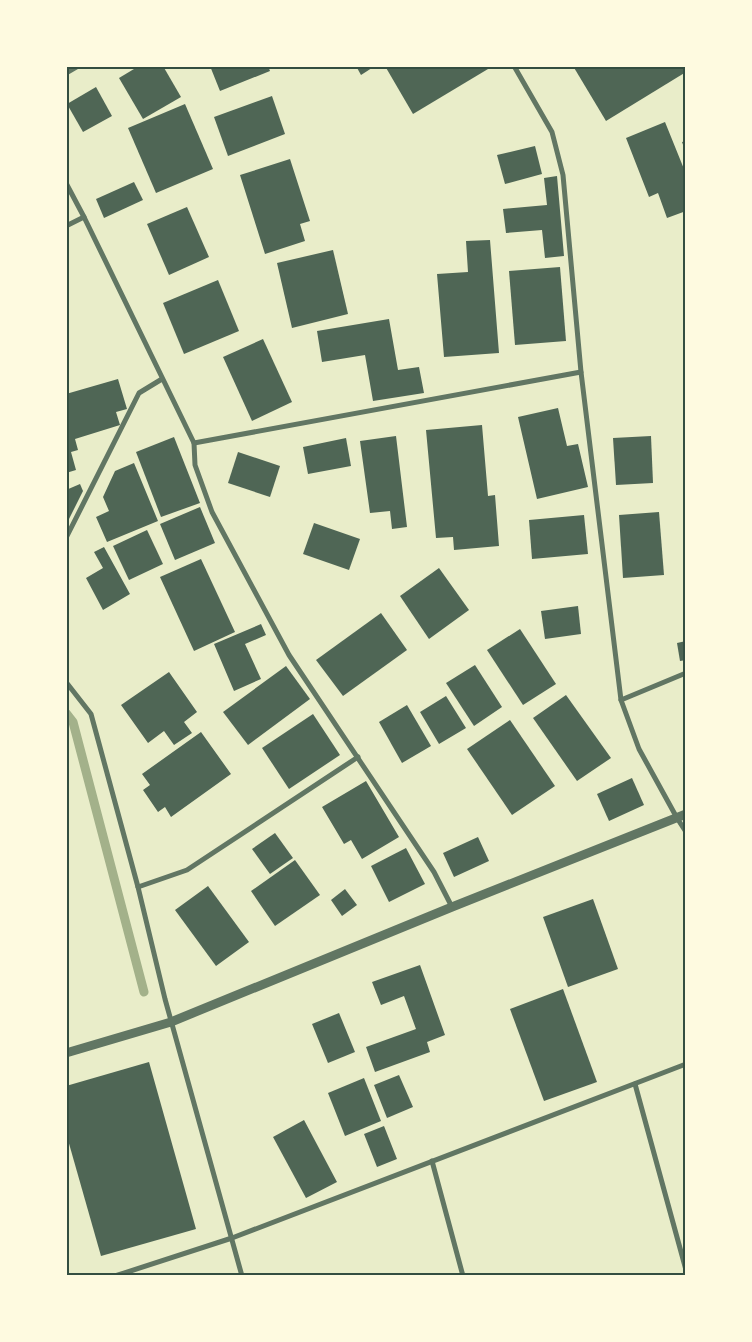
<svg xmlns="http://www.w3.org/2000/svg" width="752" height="1342" font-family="'Golos Text',sans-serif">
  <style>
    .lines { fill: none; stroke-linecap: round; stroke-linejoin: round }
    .stream { stroke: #a3b18a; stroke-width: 9 }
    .building { fill: #4f6655 }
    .minor { stroke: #617663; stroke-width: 5 }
    .tertiary { stroke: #617663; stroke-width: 9 }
    .neatline { fill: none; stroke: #344e41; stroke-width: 2 }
  </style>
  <rect width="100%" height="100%" fill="#e9edc9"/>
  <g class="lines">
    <polyline class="stream" points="66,713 73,722 144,992"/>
  </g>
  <g class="building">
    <polygon points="139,66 163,66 181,97 143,119 119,78"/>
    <polygon points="210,66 268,66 270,71 220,91"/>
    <polygon points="356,66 375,66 361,75"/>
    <polygon points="385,66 493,66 413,114"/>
    <polygon points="573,66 686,66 686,72 606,121"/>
    <polygon points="96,87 112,116 83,132 67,104"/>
    <polygon points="272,96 285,134 228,156 214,117"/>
    <polygon points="185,104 213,169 156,193 128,128"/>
    <polygon points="665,122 686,174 686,211 667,218 658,193 649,197 626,138"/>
    <polygon points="686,141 686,153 682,142"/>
    <polygon points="535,146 542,174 505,184 497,155"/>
    <polygon points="290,159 310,221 300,224 305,241 265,254 240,175"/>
    <polygon points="557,176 564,256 545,258 542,230 506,233 503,209 547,205 544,178"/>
    <polygon points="134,182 143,200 104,218 96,199"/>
    <polygon points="187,207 209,257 169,275 147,224"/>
    <polygon points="490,240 499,353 444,357 437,274 468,272 466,241"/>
    <polygon points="333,250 348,314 292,328 277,263"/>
    <polygon points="560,267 566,341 515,345 509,271"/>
    <polygon points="218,280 239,331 184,354 163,303"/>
    <polygon points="389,319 398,370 419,367 424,393 373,401 365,355 322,362 317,331"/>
    <polygon points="263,339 292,402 252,421 223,357"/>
    <polygon points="118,379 127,409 116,412 120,425 75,439 78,450 71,452 76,470 66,473 66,394"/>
    <polygon points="558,408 567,446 578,444 588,487 537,499 518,417"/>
    <polygon points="482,425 488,496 495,495 499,546 454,550 453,537 436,538 426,430"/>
    <polygon points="396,436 407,527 392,529 390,511 370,513 360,441"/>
    <polygon points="651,436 653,483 616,485 613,438"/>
    <polygon points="174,437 200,503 161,517 136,452"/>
    <polygon points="346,438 351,466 308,474 303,447"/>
    <polygon points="238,452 280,466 270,497 228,483"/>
    <polygon points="134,463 158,521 107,542 96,517 109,511 103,497 115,471"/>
    <polygon points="80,484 83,491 68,521 66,518 66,490"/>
    <polygon points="200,507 215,543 175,560 160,524"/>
    <polygon points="659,512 664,575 623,578 619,515"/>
    <polygon points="584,515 588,554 532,559 529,520"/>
    <polygon points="314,523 360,539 349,570 303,554"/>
    <polygon points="147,530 163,564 129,580 113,546"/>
    <polygon points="104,547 130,594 103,610 86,578 103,568 94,552"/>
    <polygon points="201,559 235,632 194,651 160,577"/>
    <polygon points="439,568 469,610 429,639 400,596"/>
    <polygon points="578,606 581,634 545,639 541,611"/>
    <polygon points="381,613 407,650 343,696 316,660"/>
    <polygon points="261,624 266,635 245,644 261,679 234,691 214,644"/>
    <polygon points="520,629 556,684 523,705 487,650"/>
    <polygon points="686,641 686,660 680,661 677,643"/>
    <polygon points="475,665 502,707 474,726 446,683"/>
    <polygon points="286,666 310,699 248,745 223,712"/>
    <polygon points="169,672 197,712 184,722 192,733 174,745 164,731 148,743 121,705"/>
    <polygon points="566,695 611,758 577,781 533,718"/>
    <polygon points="446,696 466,728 439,744 420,712"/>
    <polygon points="407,705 431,746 402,763 379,722"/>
    <polygon points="313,714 340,755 289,789 262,748"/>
    <polygon points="510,720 555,786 512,815 467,749"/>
    <polygon points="201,732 231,774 171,817 165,807 158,812 143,790 150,785 142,774"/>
    <polygon points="632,778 644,805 609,821 597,794"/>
    <polygon points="366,781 399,837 362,859 351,840 344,844 322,807"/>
    <polygon points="275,833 293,858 270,874 252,849"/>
    <polygon points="478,837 489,861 454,877 443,853"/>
    <polygon points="406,848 425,884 389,902 371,866"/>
    <polygon points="295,860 320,895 275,926 251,891"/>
    <polygon points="208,886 249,942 216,966 175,910"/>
    <polygon points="345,889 357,905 342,916 331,900"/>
    <polygon points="593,899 618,969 568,987 543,917"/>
    <polygon points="420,965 445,1035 427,1042 430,1052 375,1072 366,1047 416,1029 404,996 381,1005 372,982"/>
    <polygon points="563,989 597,1082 544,1101 510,1009"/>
    <polygon points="339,1013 355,1052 328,1063 312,1024"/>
    <polygon points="149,1062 196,1229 101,1256 66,1133 66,1086"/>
    <polygon points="399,1075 413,1107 387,1118 374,1085"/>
    <polygon points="364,1078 381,1121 345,1136 328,1093"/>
    <polygon points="304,1120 337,1182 306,1198 273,1137"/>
    <polygon points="384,1126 397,1159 377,1167 364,1134"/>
  </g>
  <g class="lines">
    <g class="minor">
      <polyline points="514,66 552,132 563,175 581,372 621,700 639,749 677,818 686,832"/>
      <polyline points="66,73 78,66"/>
      <polyline points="66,183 84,217 194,443 581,372"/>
      <polyline points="66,226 84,217"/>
      <polyline points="194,443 195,465 212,512 289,655 434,872 452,907"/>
      <polyline points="66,538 139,393 162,379"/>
      <polyline points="66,682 91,714 138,887 165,999 242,1276"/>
      <polyline points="621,700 686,673"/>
      <polyline points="138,887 187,870 358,757"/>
      <polyline points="635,1084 686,1270"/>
      <polyline points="432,1161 463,1276"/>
      <polyline points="115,1276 232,1238 686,1064"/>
    </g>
    <polyline class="tertiary" points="66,1053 171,1022 452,907 686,814"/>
  </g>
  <rect width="752" height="1342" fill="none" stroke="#fefae0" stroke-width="135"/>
  <rect x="68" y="68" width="616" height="1206" class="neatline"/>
</svg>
